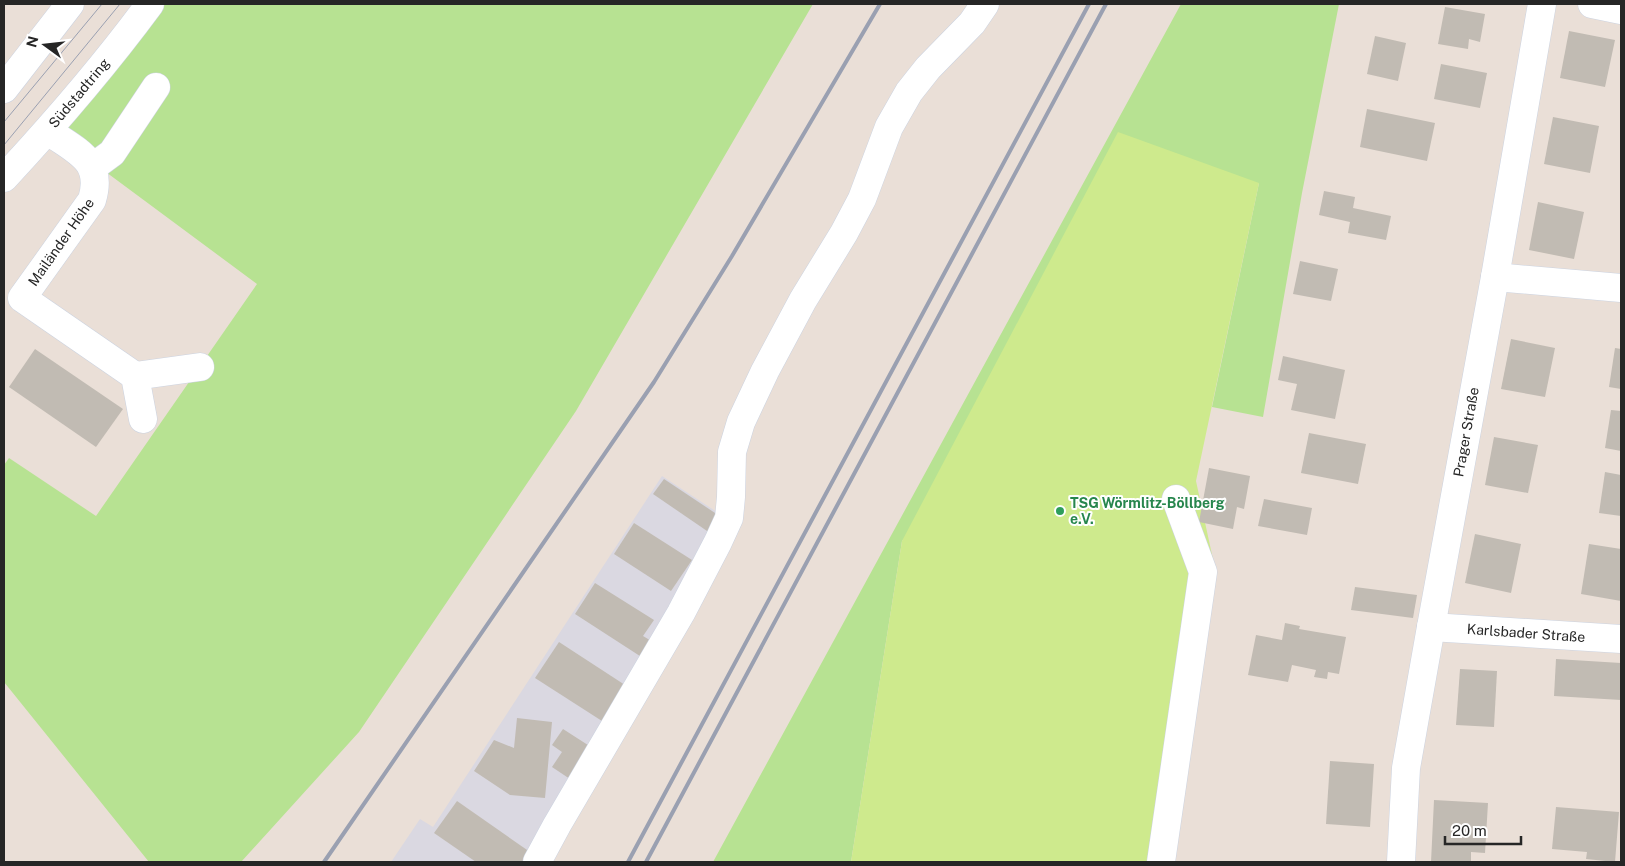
<svg xmlns="http://www.w3.org/2000/svg" width="1625" height="866" font-family="'Public Sans',sans-serif">
  <style>
    .industrial { fill: #dad8e1 }
    .green { fill: #b7e292 }
    .pitch { fill: #ceea8d }
    .building { fill: #c1bbb3 }
    .lines { fill: none; stroke-linecap: round; stroke-linejoin: round }
    .minor-casing { stroke: #ccd3e0; stroke-width: 29 }
    .minor { stroke: #fff; stroke-width: 28 }
    .tram { stroke: #9aa0b1; stroke-width: 1 }
    .rail { stroke: #9aa0b1; stroke-width: 4 }
    .leisure-dot { fill: #2e9e5b; stroke: #fff; stroke-width: 2 }
    .labels { text-anchor: middle; stroke-width: 4; stroke-linejoin: round; paint-order: stroke }
    .street-label { font-size: 14px; fill: #262626; stroke: #fff }
    .leisure-label { font-size: 14px; font-weight: bold; fill: #27864d; stroke: #fff; text-anchor: start }
  </style>
  <rect width="100%" height="100%" fill="#eadfd7"/>
  <polygon class="industrial" points="662,476 723,516 528,862 391,862 420,819 433,827"/>
  <g class="green">
    <polygon points="163,4 813,4 576,411 359,732 241,862 149,862 4,682 4,465 9,458 96,516 257,284 60,138"/>
    <polygon points="1181,4 1339,4 1302,193 1263,417 1212,407 1259,183 902,541 851,862 713,862"/>
  </g>
  <polygon class="pitch" points="1118,132 1259,183 1196,481 1216,573 1174,862 851,862 902,541"/>
  <g class="building">
    <polygon points="1445,7 1485,14 1480,42 1469,39 1468,49 1438,44"/>
    <polygon points="1569,31 1615,40 1605,87 1560,78"/>
    <polygon points="1375,36 1406,43 1398,81 1367,74"/>
    <polygon points="1441,64 1487,73 1480,108 1434,99"/>
    <polygon points="1367,109 1435,123 1427,161 1360,147"/>
    <polygon points="1553,117 1599,126 1590,173 1544,164"/>
    <polygon points="1324,191 1355,197 1353,208 1391,216 1386,240 1348,233 1350,222 1319,215"/>
    <polygon points="1538,202 1584,212 1574,259 1529,250"/>
    <polygon points="1300,261 1338,269 1331,301 1293,294"/>
    <polygon points="1511,339 1555,348 1545,397 1501,389"/>
    <polygon points="1615,348 1621,349 1621,389 1609,387"/>
    <polygon points="35,349 123,409 96,447 9,387"/>
    <polygon points="1283,356 1345,370 1335,419 1291,410 1297,384 1278,380"/>
    <polygon points="1611,410 1621,411 1621,451 1605,448"/>
    <polygon points="1309,433 1366,444 1358,484 1301,473"/>
    <polygon points="1494,437 1538,445 1528,493 1485,485"/>
    <polygon points="1209,468 1250,476 1244,509 1237,507 1233,529 1199,522"/>
    <polygon points="1605,472 1621,475 1621,516 1599,513"/>
    <polygon points="664,479 721,517 710,533 653,494"/>
    <polygon points="1264,499 1312,508 1307,535 1258,526"/>
    <polygon points="634,523 692,560 671,591 614,554"/>
    <polygon points="1475,534 1521,544 1511,593 1465,583"/>
    <polygon points="1589,544 1621,549 1621,601 1581,594"/>
    <polygon points="595,583 654,620 643,636 653,642 643,658 575,614"/>
    <polygon points="1355,587 1417,595 1413,618 1351,610"/>
    <polygon points="1285,623 1300,626 1299,629 1346,637 1339,674 1328,672 1327,679 1314,677 1316,670 1292,665 1288,682 1248,675 1256,635 1282,640"/>
    <polygon points="559,642 625,685 602,721 535,678"/>
    <polygon points="1556,659 1621,663 1621,700 1554,696"/>
    <polygon points="1460,669 1497,671 1494,727 1456,725"/>
    <polygon points="517,718 552,722 545,798 510,795 474,771 494,740 514,748"/>
    <polygon points="563,729 591,747 570,779 552,767 562,752 552,745"/>
    <polygon points="1330,761 1374,764 1370,827 1326,824"/>
    <polygon points="1434,800 1488,803 1485,853 1471,852 1471,862 1431,862"/>
    <polygon points="457,801 530,852 523,862 476,862 434,833"/>
    <polygon points="1556,807 1619,812 1615,862 1586,859 1587,852 1552,849"/>
  </g>
  <g class="lines">
    <defs>
      <g id="minor">
        <polyline points="1592,4 1621,10"/>
        <polyline points="4,89 70,4"/>
        <path d="M48 131C76 151 104 160 92 200L22 298 135 376 143 419"/>
        <polyline points="93,167 112,153 156,87"/>
        <path d="M4 178C56 122 105 65 150 4"/>
        <polyline points="1495,277 1621,288"/>
        <polyline points="135,376 200,367"/>
        <polyline points="1431,627 1621,639"/>
        <polyline points="537,862 557,825 681,613 718,542 729,518 731,497 732,452 741,422 765,371 803,300 844,233 862,199 889,127 909,92 928,68 972,23 985,4"/>
        <polyline points="1161,862 1203,572 1176,499"/>
        <polyline points="1401,862 1406,768 1431,627 1495,277 1542,4"/>
      </g>
    </defs>
    <use href="#minor" class="minor-casing"/>
    <use href="#minor" class="minor"/>
    <g class="tram">
      <polyline points="4,122 102,4"/>
      <polyline points="4,145 120,4"/>
    </g>
    <g class="rail">
      <polyline points="324,862 654,382 732,256 880,4"/>
      <polyline points="628,862 1089,4"/>
      <polyline points="646,862 1106,4"/>
    </g>
  </g>
  <circle class="leisure-dot" cx="1060" cy="511" r="5"/>
  <g class="labels">
    <g class="street-label">
      <text transform="translate(79 93) rotate(-50)" y="5">Südstadtring</text>
      <text transform="translate(61 242) rotate(-55)" y="5">Mailänder Höhe</text>
      <text transform="translate(1466 432) rotate(-80)" y="5">Prager Straße</text>
      <text transform="translate(1526 633) rotate(4)" y="5">Karlsbader Straße</text>
    </g>
    <g class="leisure-label">
      <text x="1070" y="508">TSG Wörmlitz-Böllberg<tspan x="1070" dy="16">e.V.</tspan></text>
    </g>
  </g>
  <rect width="1625" height="866" fill="none" stroke="#262626" stroke-width="10"/>
  <g transform="translate(45 45) rotate(285)" stroke="#ffffff" stroke-width="4" paint-order="stroke">
  <path d="M0-4L9 19L0 12L-9 19Z" fill="#262626"/>
  <text y="-8" font-size="14" font-weight="bold" text-anchor="middle" fill="#262626">N</text>
  </g>
  <path d="M1445 836v8h76v-8" fill="none" stroke="#262626" stroke-width="2.5"/>
  <text x="1452" y="836" font-size="15" fill="#262626" stroke="#ffffff" stroke-width="4" paint-order="stroke">20 m</text>
</svg>
